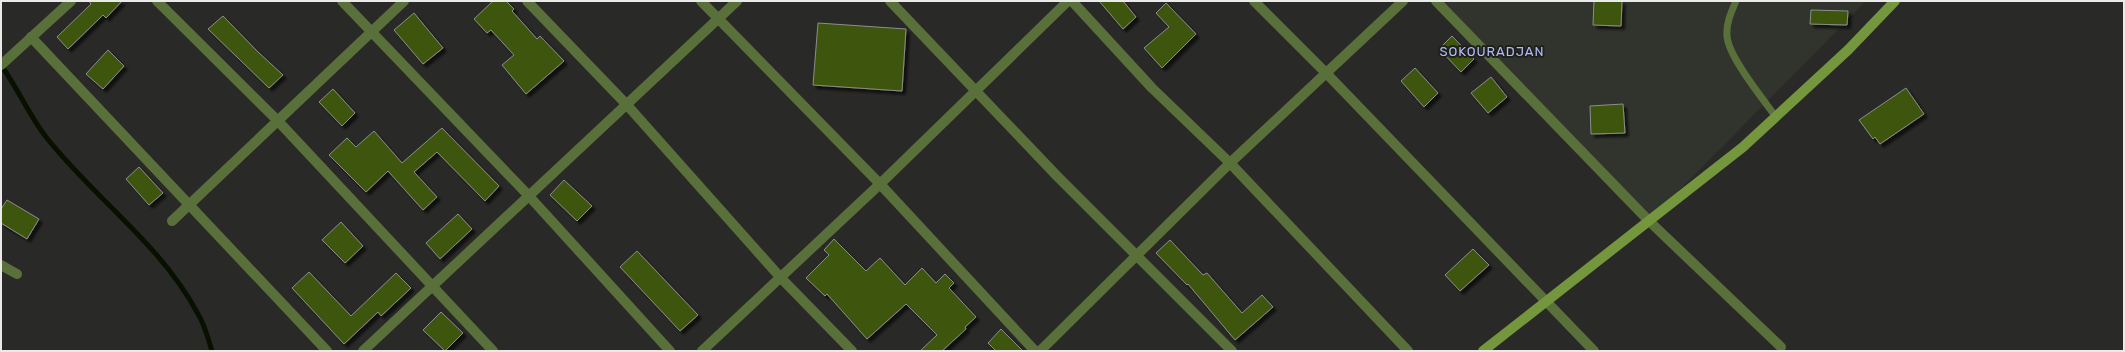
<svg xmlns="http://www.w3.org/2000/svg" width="2125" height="352" font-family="Rubik,sans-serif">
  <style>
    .built { fill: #31342d }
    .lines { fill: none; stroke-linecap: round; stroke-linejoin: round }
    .stream { stroke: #081100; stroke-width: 5 }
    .building { fill: #3c540e; stroke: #8c8e8b; filter: url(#shadow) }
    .service { stroke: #5a703b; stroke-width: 7 }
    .minor { stroke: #5a703b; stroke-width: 10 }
    .secondary { stroke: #74973e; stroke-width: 10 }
    .labels { text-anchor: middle; stroke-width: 4; stroke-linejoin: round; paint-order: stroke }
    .neighbourhood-label { font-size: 13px; letter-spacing: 1px; fill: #b4bdf5; stroke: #1f201e }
  </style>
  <defs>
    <filter id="shadow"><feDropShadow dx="3.5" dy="3.5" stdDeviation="1" flood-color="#0009"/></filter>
  </defs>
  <rect width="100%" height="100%" fill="#292a27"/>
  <polygon class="built" points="1442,1 1866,1 1649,221"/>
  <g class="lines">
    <path class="stream" d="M1 65C17 87 30 117 46 137 95 199 160 243 198 314 205 325 208 339 212 351"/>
  </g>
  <g class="building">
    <polygon points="89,1 122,1 106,18 103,15 68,49 57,37 91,4"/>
    <polygon points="493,1 506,1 514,9 512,11 537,39 540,36 564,61 526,94 502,65 514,55 491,30 487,33 474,19"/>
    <polygon points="1099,1 1123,1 1136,17 1123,29"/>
    <polygon points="1594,1 1622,1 1621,26 1593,25"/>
    <polygon points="1166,3 1196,34 1162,68 1144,48 1169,27 1156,13"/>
    <polygon points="1811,10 1848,11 1847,25 1810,24"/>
    <polygon points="414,13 443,48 423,64 394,30"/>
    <polygon points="223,16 258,52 283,75 269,88 208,29"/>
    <polygon points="818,23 906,29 902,91 813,85"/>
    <polygon points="1452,36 1474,59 1461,72 1439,49"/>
    <polygon points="108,50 124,66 103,89 86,74"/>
    <polygon points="1415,68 1438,93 1424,107 1401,81"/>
    <polygon points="1491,77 1507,97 1488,113 1471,93"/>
    <polygon points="1906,88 1924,114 1880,144 1875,137 1873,139 1859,120"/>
    <polygon points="333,89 355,113 342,126 319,102"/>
    <polygon points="1623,104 1625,133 1591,134 1590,106"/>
    <polygon points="442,128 499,186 485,201 437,152 414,172 437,197 423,210 388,171 366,192 329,155 347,138 356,147 374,131 402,163"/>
    <polygon points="139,167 163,193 149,205 126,179"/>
    <polygon points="564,180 592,206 577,221 550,195"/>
    <polygon points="7,200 39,219 27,239 1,223 1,209"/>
    <polygon points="458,214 472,229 440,259 426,243"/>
    <polygon points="341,222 363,246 345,263 322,240"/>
    <polygon points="834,239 866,271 880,258 905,285 922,268 936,283 945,274 954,283 949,288 976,317 965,327 966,329 942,351 920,351 937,335 906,304 867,339 827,294 825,296 806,278 829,255 824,250"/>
    <polygon points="1170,240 1203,275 1207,273 1242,313 1262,295 1273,307 1235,340 1188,284 1187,285 1156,253"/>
    <polygon points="1473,249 1489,265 1460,291 1445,275"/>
    <polygon points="637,251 698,315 680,331 620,267"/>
    <polygon points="309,272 351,316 396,273 411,288 381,316 378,312 344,344 292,288"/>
    <polygon points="441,312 463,333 445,351 423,330"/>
    <polygon points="1001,329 1023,351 996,351 988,343"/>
  </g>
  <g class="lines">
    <path class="service" d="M1736 1C1731 13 1726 23 1727 36 1728 56 1763 99 1776 117"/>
    <g class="minor">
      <polyline points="157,1 278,121 493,351"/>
      <polyline points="342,1 528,195 670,351"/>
      <polyline points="527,1 627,105 781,278 852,351"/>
      <polyline points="701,1 880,184 1035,351"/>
      <polyline points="890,1 1057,176 1232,351"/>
      <polyline points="1072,1 1152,88 1230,163 1408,351"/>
      <polyline points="1254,1 1327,74 1594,351"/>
      <polyline points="1436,1 1649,221 1781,347"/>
      <polyline points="31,37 327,351"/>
      <polyline points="1,65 71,1"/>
      <polyline points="172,221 404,1"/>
      <polyline points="1,265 17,274"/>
      <polyline points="363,351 737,1"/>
      <polyline points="702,351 880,184 1068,1"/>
      <polyline points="1040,351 1230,163 1403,1"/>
    </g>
    <polyline class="secondary" points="1483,351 1743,147 1848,50 1895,1"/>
  </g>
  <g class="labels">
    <g class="neighbourhood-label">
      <text x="1492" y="56">SOKOURADJAN</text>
    </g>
  </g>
  <rect width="2125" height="352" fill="none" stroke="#eaebe9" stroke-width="4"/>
</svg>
